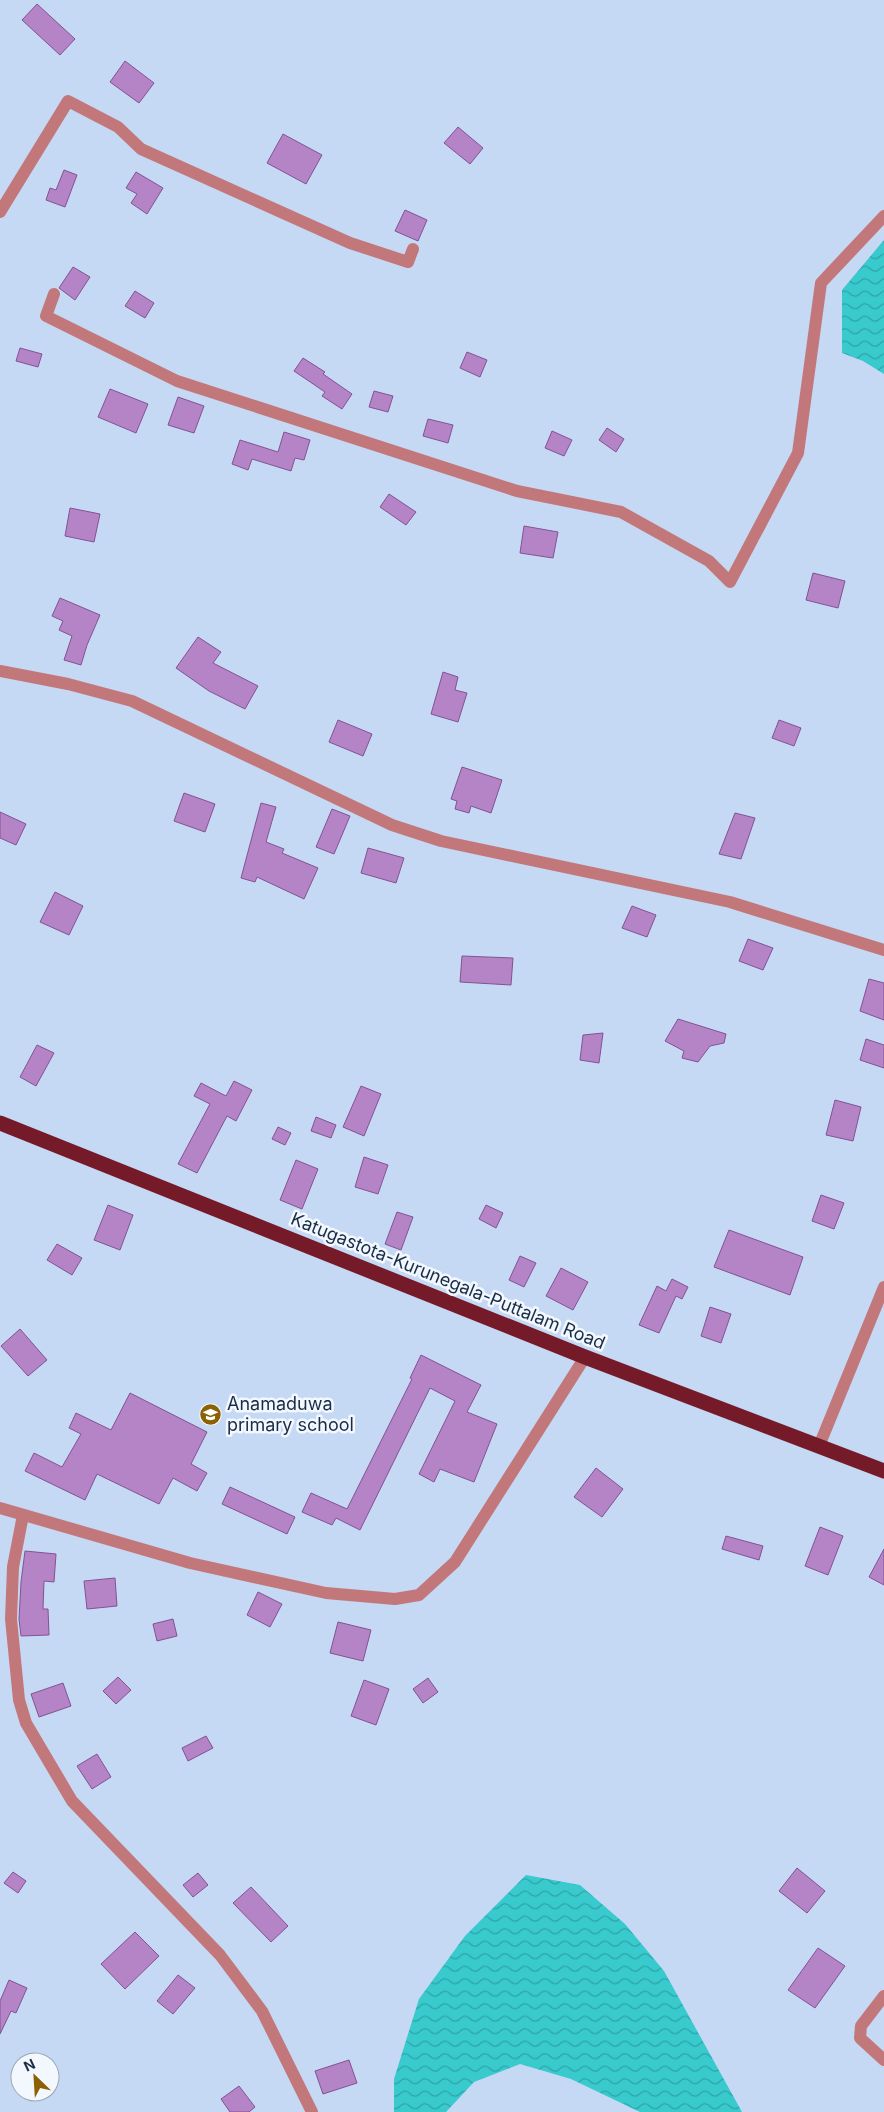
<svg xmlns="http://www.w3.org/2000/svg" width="884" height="2112" font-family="Inter,sans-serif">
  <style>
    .water { fill: url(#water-waves) }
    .building { fill: #b584c6; stroke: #825391 }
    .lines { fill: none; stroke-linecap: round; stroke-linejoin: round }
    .street { stroke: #c2787b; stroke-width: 12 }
    .highway { stroke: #751a28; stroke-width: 15 }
    .labels { text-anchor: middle; stroke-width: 5; stroke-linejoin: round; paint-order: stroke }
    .street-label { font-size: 18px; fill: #1a2d47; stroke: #f3f8ff }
    .poi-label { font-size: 18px; fill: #1a2d47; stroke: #f3f8ff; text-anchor: start }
  </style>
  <defs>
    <pattern id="water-waves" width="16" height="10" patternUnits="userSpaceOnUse" patternTransform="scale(1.25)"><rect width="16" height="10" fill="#38cacd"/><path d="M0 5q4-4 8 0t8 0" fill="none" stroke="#2ea4a8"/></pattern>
  </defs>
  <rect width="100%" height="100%" fill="#c5d8f4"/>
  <g class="water">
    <polygon points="884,240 884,374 863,361 842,353 842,290"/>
    <polygon points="526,1875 580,1885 625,1924 664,1971 742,2112 640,2112 571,2079 520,2064 474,2082 446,2112 394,2112 394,2079 419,1999 465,1936"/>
  </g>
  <g class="building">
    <polygon points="37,4 75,39 60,55 22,20"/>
    <polygon points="125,61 154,83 139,103 110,82"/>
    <polygon points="458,127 483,148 470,164 444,143"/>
    <polygon points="283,134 322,155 306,184 267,163"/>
    <polygon points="64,170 77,175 65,207 46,200 50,188 56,190"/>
    <polygon points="136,172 163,188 147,214 131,203 137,194 126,188"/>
    <polygon points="405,210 427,220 418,241 395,231"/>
    <polygon points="73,267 90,277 75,300 59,288"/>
    <polygon points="135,291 154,303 145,318 125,306"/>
    <polygon points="20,348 42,354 38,367 16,361"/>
    <polygon points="467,352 487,360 480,377 460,368"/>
    <polygon points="303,358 325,372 323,374 352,394 342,409 322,396 325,392 294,371"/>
    <polygon points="110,389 148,404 136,433 98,417"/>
    <polygon points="374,391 393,396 388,412 369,407"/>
    <polygon points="178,397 204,406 194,433 168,425"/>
    <polygon points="428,419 453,425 448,443 423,436"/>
    <polygon points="607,428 624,439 616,452 599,440"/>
    <polygon points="552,431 572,440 564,456 545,448"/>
    <polygon points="284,432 310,440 304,460 295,458 291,471 252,459 248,470 232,464 240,440 278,452"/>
    <polygon points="389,494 416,512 406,525 380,507"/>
    <polygon points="70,508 100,514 94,542 65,536"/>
    <polygon points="524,526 558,532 553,558 520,553"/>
    <polygon points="813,573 845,581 838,608 806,600"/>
    <polygon points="60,598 100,615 87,645 81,665 64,660 72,636 59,630 63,621 52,616"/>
    <polygon points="198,637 221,652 213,663 258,686 245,709 209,691 176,668"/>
    <polygon points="443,672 458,677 455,690 467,693 458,722 431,714"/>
    <polygon points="338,720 372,734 363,756 329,742"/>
    <polygon points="779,720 801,728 794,746 772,738"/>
    <polygon points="462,767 502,780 491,813 471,806 469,813 455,809 457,801 451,799"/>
    <polygon points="184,793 215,804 205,832 174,821"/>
    <polygon points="261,803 276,807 266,842 284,849 282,853 318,868 304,899 257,877 255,882 241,878"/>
    <polygon points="332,809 350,816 334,854 316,847"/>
    <polygon points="0,812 26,824 16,845 0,838"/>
    <polygon points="735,813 755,818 741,859 719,854"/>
    <polygon points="368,848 404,858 396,883 361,873"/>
    <polygon points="55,892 83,906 69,935 40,922"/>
    <polygon points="632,906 656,915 647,937 622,928"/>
    <polygon points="748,939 773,948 763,970 739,961"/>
    <polygon points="462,956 513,958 511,985 460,982"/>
    <polygon points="869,979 884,983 884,1020 860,1011"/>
    <polygon points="678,1019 726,1034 724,1043 710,1046 698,1062 682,1058 684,1051 665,1041"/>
    <polygon points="603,1033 599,1063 580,1060 583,1035"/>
    <polygon points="866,1039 884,1045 884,1068 860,1060"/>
    <polygon points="37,1045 54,1053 36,1086 20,1077"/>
    <polygon points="234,1081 252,1090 236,1121 227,1116 197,1173 178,1164 210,1104 194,1096 201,1083 226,1096"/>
    <polygon points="361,1086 381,1094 364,1136 343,1127"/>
    <polygon points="835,1100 861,1107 853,1141 826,1135"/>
    <polygon points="316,1117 336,1125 331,1138 311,1131"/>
    <polygon points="278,1127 291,1133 285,1145 272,1139"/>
    <polygon points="364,1157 388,1165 378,1194 355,1187"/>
    <polygon points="296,1160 318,1169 302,1209 280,1200"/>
    <polygon points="821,1195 844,1203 834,1229 812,1221"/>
    <polygon points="108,1205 133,1215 120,1250 94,1240"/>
    <polygon points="486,1205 503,1213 496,1228 479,1219"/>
    <polygon points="397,1212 413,1217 401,1250 385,1244"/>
    <polygon points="729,1230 803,1257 790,1295 714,1267"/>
    <polygon points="57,1244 82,1258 72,1275 47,1260"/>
    <polygon points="520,1256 536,1263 524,1287 509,1280"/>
    <polygon points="561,1268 588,1282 573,1310 546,1296"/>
    <polygon points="672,1279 688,1287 682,1299 676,1296 659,1333 639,1325 657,1286 666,1291"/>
    <polygon points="710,1307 731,1314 721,1343 701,1336"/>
    <polygon points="20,1329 47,1360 28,1376 1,1346"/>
    <polygon points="421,1355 481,1385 467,1412 497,1424 474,1482 440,1469 434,1482 419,1474 455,1401 430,1388 360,1530 336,1518 332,1525 302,1512 311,1493 347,1509 412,1379 410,1378"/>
    <polygon points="130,1393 207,1432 191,1464 207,1473 197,1491 173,1478 159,1504 97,1474 85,1500 25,1471 34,1453 62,1467 81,1434 69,1428 76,1413 111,1430"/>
    <polygon points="596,1468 623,1489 602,1517 574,1497"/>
    <polygon points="230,1487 295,1517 287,1534 222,1504"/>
    <polygon points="820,1527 843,1536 828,1575 805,1566"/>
    <polygon points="726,1536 763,1546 759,1560 722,1549"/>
    <polygon points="884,1549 884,1585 869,1577"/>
    <polygon points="25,1551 56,1554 54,1582 44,1581 43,1609 48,1609 49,1635 21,1636 19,1619 21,1582"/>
    <polygon points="115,1578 117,1606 87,1609 84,1581"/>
    <polygon points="258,1592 282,1604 270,1627 247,1615"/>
    <polygon points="173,1619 177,1636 157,1641 153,1624"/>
    <polygon points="338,1622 371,1630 363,1661 330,1653"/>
    <polygon points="118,1677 131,1690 116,1704 103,1691"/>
    <polygon points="428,1678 438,1692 423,1703 413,1689"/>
    <polygon points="364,1680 389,1689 376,1725 351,1716"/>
    <polygon points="63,1683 71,1706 39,1717 31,1694"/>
    <polygon points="206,1736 213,1748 188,1761 182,1748"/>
    <polygon points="97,1754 111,1777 92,1789 77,1766"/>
    <polygon points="797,1868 825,1891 807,1913 779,1891"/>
    <polygon points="13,1872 26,1881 18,1893 4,1883"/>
    <polygon points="198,1873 208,1885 193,1897 183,1885"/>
    <polygon points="251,1887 288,1926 271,1942 233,1903"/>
    <polygon points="135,1932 159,1956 125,1989 101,1964"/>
    <polygon points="818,1948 845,1966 815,2008 788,1990"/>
    <polygon points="178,1975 195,1988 173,2014 157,2001"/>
    <polygon points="9,1980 27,1988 16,2013 11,2011 0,2034 0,2001"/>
    <polygon points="349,2060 357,2083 323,2094 315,2071"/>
    <polygon points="239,2086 255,2107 249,2112 230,2112 221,2099"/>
  </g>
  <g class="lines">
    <g class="street">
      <polyline points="0,212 68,101 118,127 141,149 350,243 408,262 413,249"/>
      <polyline points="54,294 46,316 177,381 517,491 621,512 709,561 730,582 798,453 821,283 884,216"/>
      <polyline points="0,671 68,684 132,701 392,825 441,841 730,902 884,950"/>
      <polyline points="819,1446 884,1287"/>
      <polyline points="0,1508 190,1563 326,1593 395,1599 419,1595 455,1562 585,1357"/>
      <polyline points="23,1515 13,1567 11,1619 19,1700 26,1723 72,1801 220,1955 262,2011 312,2112"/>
      <polyline points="884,1996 861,2026 860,2038 884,2060"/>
    </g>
    <polyline class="highway" points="0,1123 585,1357 884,1471"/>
  </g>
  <defs>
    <symbol id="school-disc" viewBox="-11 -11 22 22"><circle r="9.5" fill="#8c6004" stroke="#f3f8ff"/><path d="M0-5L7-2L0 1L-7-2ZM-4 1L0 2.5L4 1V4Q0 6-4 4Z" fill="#fff"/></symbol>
  </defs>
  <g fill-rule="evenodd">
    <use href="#school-disc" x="198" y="1402" width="25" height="25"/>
  </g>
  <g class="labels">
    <g class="street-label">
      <text transform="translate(448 1281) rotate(22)" y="6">Katugastota-Kurunegala-Puttalam Road</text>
    </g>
    <g class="poi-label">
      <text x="227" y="1410">Anamaduwa<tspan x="227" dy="21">primary school</tspan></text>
    </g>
  </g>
  <g transform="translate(35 2077) rotate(335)"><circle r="24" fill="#f3f8ff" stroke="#9ca7b5"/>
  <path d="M0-4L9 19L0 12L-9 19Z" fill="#8c6004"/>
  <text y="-8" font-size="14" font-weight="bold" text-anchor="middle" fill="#1a2d47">N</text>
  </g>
</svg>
